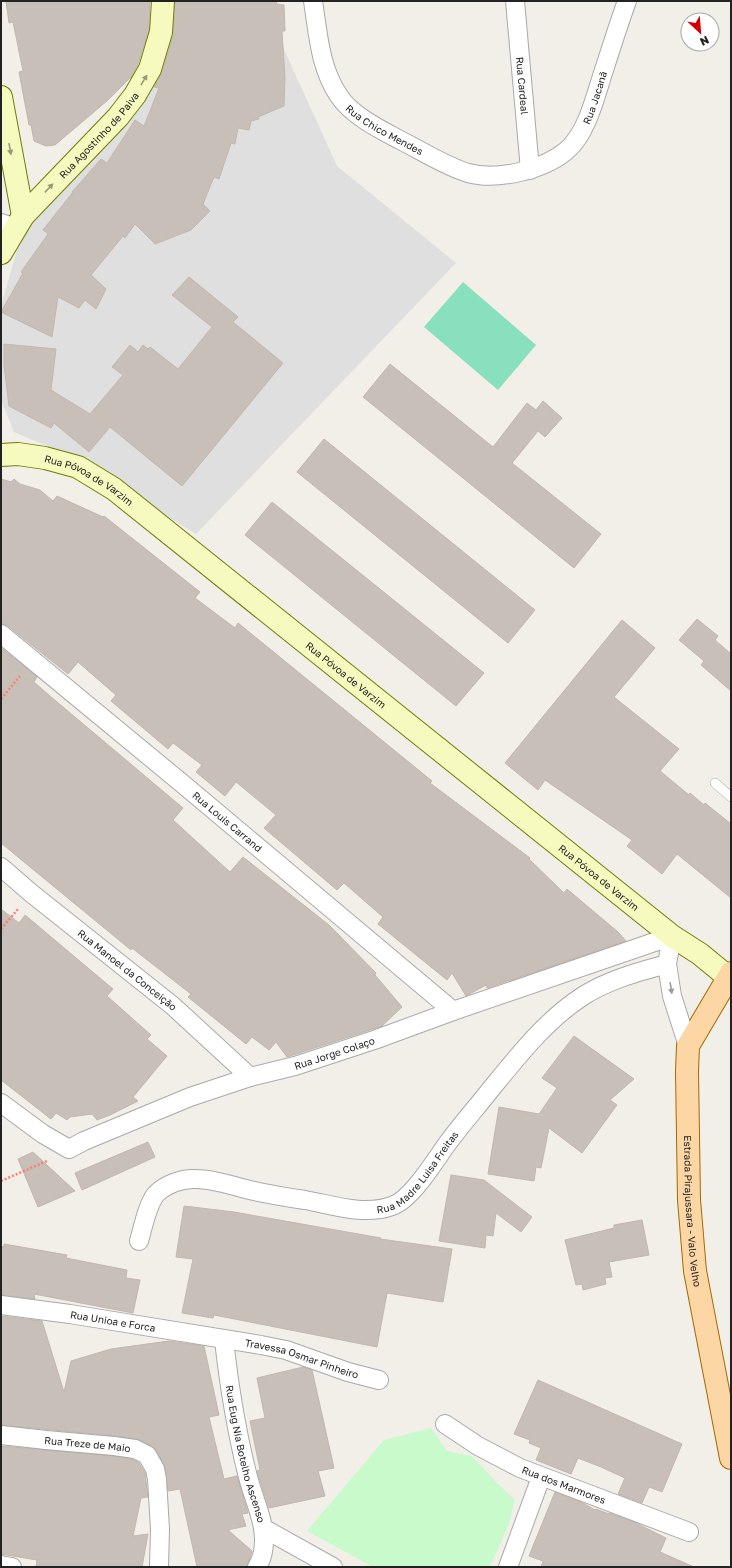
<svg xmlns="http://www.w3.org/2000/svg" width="732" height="1568" font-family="'Golos Text',sans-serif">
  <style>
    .residential { fill: #e0dfdf }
    .park { fill: #c8facc }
    .pitch { fill: #88e0be }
    .building { fill: #c7bfb8; stroke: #c4b6ab }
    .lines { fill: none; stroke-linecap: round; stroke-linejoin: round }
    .service-casing { stroke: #a9a9a9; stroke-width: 10 }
    .minor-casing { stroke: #a9a9a9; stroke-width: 20 }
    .secondary-casing { stroke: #707d05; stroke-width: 24 }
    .primary-casing { stroke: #a06b00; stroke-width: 24 }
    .path { stroke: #fa8072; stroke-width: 2.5; stroke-dasharray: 2 2; stroke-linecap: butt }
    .service { stroke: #fff; stroke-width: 9 }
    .minor { stroke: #fff; stroke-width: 18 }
    .secondary { stroke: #f7fabf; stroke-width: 22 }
    .primary { stroke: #fcd6a4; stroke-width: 22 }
    .oneway { fill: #979978 }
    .oneway2 { fill: #9c9c9c }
    .labels { text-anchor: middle; stroke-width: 4; stroke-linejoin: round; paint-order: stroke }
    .street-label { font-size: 10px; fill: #222; stroke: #fff }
  </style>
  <rect width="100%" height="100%" fill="#f2efe9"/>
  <polygon class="residential" points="167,1 268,1 271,21 337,166 456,263 196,534 68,455 14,432 1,400 1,306 22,232 155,75"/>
  <polygon class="park" points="431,1428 447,1451 472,1456 497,1483 515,1500 509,1524 490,1567 373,1567 307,1531 384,1440"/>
  <polygon class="pitch" points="463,282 536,345 498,390 424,327"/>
  <g class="building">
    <polygon points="6,1 150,1 149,30 138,64 132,76 108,100 55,145 46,146 34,141 31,125 29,125 19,72 23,71 13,22 9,23"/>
    <polygon points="175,1 276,1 277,4 284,5 285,31 282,31 285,78 284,106 258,117 259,119 251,121 249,130 238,128 235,144 231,143 219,179 214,177 203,204 210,211 191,230 155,244 135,224 125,238 123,236 91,275 106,289 96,309 85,300 79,308 58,297 52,337 1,312 23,273 21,272 48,234 43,230 73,192 72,192 101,159 107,163 135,120 144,126 159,88 154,87 162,73 173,36"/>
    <polygon points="189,277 238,317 233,322 283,363 182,486 110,427 89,452 54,423 51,428 9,406 4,366 4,344 56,349 51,390 90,414 123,375 112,367 130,345 138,352 143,345 148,349 150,347 178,369 212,327 172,295"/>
    <polygon points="390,364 493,447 527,403 536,410 543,401 562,418 545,437 538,431 512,463 601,534 574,568 363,397"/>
    <polygon points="324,439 535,610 508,643 297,472"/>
    <polygon points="1,479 11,482 14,479 20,484 40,490 53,501 57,496 103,517 104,516 200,592 195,598 235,628 238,623 432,781 430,783 530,858 529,859 564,893 567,889 618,932 626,941 487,988 486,985 466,996 452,973 447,980 378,924 383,917 344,883 337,890 264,828 276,815 236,782 225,796 196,772 202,765 173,743 168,749 111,701 116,695 78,662 68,674 8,626 1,624"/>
    <polygon points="272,502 484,673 456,706 245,535"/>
    <polygon points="697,619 718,636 715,640 731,654 731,691 701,665 704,661 679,640"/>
    <polygon points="622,620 655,648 614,697 679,749 660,771 689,795 690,793 704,805 705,803 731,824 731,898 677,854 662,874 627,846 632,840 545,780 538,790 505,763"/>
    <polygon points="1,648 37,677 34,682 50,696 183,808 173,820 230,872 243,857 329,925 376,973 375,975 402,1007 382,1026 287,1057 276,1042 269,1050 252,1037 246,1044 188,997 191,994 132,948 131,950 1,843"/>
    <polygon points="1,909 19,923 25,915 113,989 107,996 151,1035 147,1039 167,1056 133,1097 138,1101 110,1115 97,1120 92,1114 70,1117 67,1120 56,1113 51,1119 1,1080"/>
    <polygon points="574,1036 634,1079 610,1100 617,1105 582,1153 549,1128 541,1168 536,1167 534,1181 488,1174 499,1107 539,1114 557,1088 542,1078"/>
    <polygon points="148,1142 155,1157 82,1190 75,1173"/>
    <polygon points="33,1152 75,1191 38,1207 18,1159"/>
    <polygon points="451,1175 484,1180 532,1217 521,1232 496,1213 493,1236 486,1235 485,1248 439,1241"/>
    <polygon points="184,1206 234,1212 381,1238 380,1239 452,1249 443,1302 387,1293 377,1347 214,1315 213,1318 182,1313 193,1259 176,1257"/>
    <polygon points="642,1220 649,1255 609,1262 612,1277 605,1278 606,1284 583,1290 582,1284 576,1285 565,1240 614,1228 614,1225"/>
    <polygon points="4,1244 67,1255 66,1258 127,1270 126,1278 140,1280 133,1313 34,1294 35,1299 1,1295 1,1246 4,1247"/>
    <polygon points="1,1316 42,1321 64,1392 71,1361 111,1349 169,1341 204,1346 219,1415 209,1417 224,1479 237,1476 248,1513 242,1514 246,1526 228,1530 252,1551 247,1567 197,1567 180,1489 168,1491 165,1467 156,1450 152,1446 137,1439 115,1436 1,1425"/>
    <polygon points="303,1367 312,1370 334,1468 318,1471 325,1496 269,1508 257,1471 260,1470 250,1421 265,1418 257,1378"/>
    <polygon points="538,1380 682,1444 662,1492 649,1487 642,1503 618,1494 625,1478 601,1467 578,1458 571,1474 536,1460 541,1448 529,1443 530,1440 514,1434"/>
    <polygon points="1,1446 113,1456 132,1459 139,1463 145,1473 148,1497 141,1498 133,1536 148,1534 142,1567 36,1567 37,1560 1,1554"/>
    <polygon points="555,1492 581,1502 595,1510 596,1509 609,1514 609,1513 634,1522 666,1538 660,1552 694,1567 541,1567 543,1561 529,1556"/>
  </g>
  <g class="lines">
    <defs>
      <polyline id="service" points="715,783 731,797"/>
      <g id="minor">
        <path id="s1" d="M313 1C318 33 320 69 339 96 351 115 381 130 400 140 422 151 445 166 468 173 497 181 543 170 566 151 588 133 596 93 605 67 612 45 619 23 627 1"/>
        <path id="s2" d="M515 1 530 170"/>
        <polyline points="1,223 16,228"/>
        <path id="s3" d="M1 634 184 785 453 1011"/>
        <path id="s4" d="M1 867 31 893 173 1006 250 1077"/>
        <path id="s5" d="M1 1103 43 1134 69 1149 84 1141 190 1097 250 1077 295 1066 374 1040 453 1011 672 936 667 964 672 996 688 1046"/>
        <path id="s6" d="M139 1241C143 1228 147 1205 156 1194 166 1184 183 1178 196 1179 213 1179 230 1185 246 1189 265 1194 285 1197 305 1200 333 1205 364 1216 392 1206 411 1200 434 1162 447 1144 461 1125 476 1108 491 1089 518 1056 546 1020 583 996 608 980 638 972 667 964"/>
        <path id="s7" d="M1 1305 70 1314 261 1345 286 1350 348 1372 379 1380"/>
        <path id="s8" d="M224 1340C229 1385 236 1429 247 1473 251 1491 260 1510 263 1528 265 1541 264 1556 257 1567"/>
        <path id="s9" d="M445 1424 478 1446 520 1468 689 1532"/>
        <path id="s10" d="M1 1435 46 1440 114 1446 135 1449 147 1455 155 1469 157 1479 160 1529 159 1567"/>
        <polyline points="263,1528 333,1567"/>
        <polyline points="1,1565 12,1567"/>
        <polyline points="508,1567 541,1477"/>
      </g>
      <g id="secondary">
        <polyline points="1,97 23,216"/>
        <path id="s11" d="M1 253 23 216 118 117 135 95 150 69 161 32 163 1"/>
        <path id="s12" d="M1 455 18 454 45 458 78 467 114 489 672 936 700 954 728 977"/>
      </g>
      <g id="primary">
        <path id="s13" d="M731 973 688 1046 687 1071 689 1200 695 1271 731 1458"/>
      </g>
    </defs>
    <use href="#service" class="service-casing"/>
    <use href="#minor" class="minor-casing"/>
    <use href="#secondary" class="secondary-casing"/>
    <use href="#primary" class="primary-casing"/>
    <g class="path">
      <polyline points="1,699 20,676"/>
      <polyline points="1,929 18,909"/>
      <polyline points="1,1181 47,1161"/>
    </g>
    <use href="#service" class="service"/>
    <use href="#minor" class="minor"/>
    <use href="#secondary" class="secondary"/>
    <use href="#primary" class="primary"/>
  </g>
  <defs><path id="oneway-solid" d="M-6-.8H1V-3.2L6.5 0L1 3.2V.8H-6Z"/></defs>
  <g class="oneway">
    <use href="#oneway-solid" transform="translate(144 80) rotate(-59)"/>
    <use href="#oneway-solid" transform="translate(10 149) rotate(80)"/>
    <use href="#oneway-solid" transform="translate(49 188) rotate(-47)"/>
  </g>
  <use class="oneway2" href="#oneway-solid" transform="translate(671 988) rotate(81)"/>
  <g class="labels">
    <g class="street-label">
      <text dy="4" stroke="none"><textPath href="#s2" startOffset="85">Rua Cardeal</textPath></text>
      <text dy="4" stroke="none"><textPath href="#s1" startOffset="416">Rua Jacanã</textPath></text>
      <text dy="4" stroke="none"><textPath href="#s1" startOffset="157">Rua Chico Mendes</textPath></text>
      <text dy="4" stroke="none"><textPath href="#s11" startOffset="154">Rua Agostinho de Paiva</textPath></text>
      <text dy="4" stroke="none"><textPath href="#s12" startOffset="94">Rua Póvoa de Varzim</textPath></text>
      <text dy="4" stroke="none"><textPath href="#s12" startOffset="418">Rua Póvoa de Varzim</textPath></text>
      <text dy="4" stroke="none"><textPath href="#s3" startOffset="294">Rua Louis Carrand</textPath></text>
      <text dy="4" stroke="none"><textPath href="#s12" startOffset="742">Rua Póvoa de Varzim</textPath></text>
      <text dy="4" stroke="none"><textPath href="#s4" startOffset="163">Rua Manoel da Conceição</textPath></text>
      <text dy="4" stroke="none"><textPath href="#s5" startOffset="365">Rua Jorge Colaço</textPath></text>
      <text dy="4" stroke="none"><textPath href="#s6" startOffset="335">Rua Madre Luisa Freitas</textPath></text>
      <text dy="4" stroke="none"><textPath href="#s13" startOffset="250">Estrada Pirajussara - Valo Velho</textPath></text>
      <text dy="4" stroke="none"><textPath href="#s7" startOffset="113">Rua Unioa e Forca</textPath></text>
      <text dy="4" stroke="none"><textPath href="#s7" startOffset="306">Travessa Osmar Pinheiro</textPath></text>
      <text dy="4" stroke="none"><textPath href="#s10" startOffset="87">Rua Treze de Maio</textPath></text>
      <text dy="4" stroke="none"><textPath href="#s8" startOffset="116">Rua Eug Nia Botelho Ascenso</textPath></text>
      <text dy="4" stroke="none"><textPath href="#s9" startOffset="134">Rua dos Marmores</textPath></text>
    </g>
  </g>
  <rect width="732" height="1568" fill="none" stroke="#222222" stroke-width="4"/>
  <g transform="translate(700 32) rotate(154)"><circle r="19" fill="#ffffff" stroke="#a7a7a7"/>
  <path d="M0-3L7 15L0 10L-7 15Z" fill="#d40000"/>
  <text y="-6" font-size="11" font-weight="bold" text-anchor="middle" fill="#222222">N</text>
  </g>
</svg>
